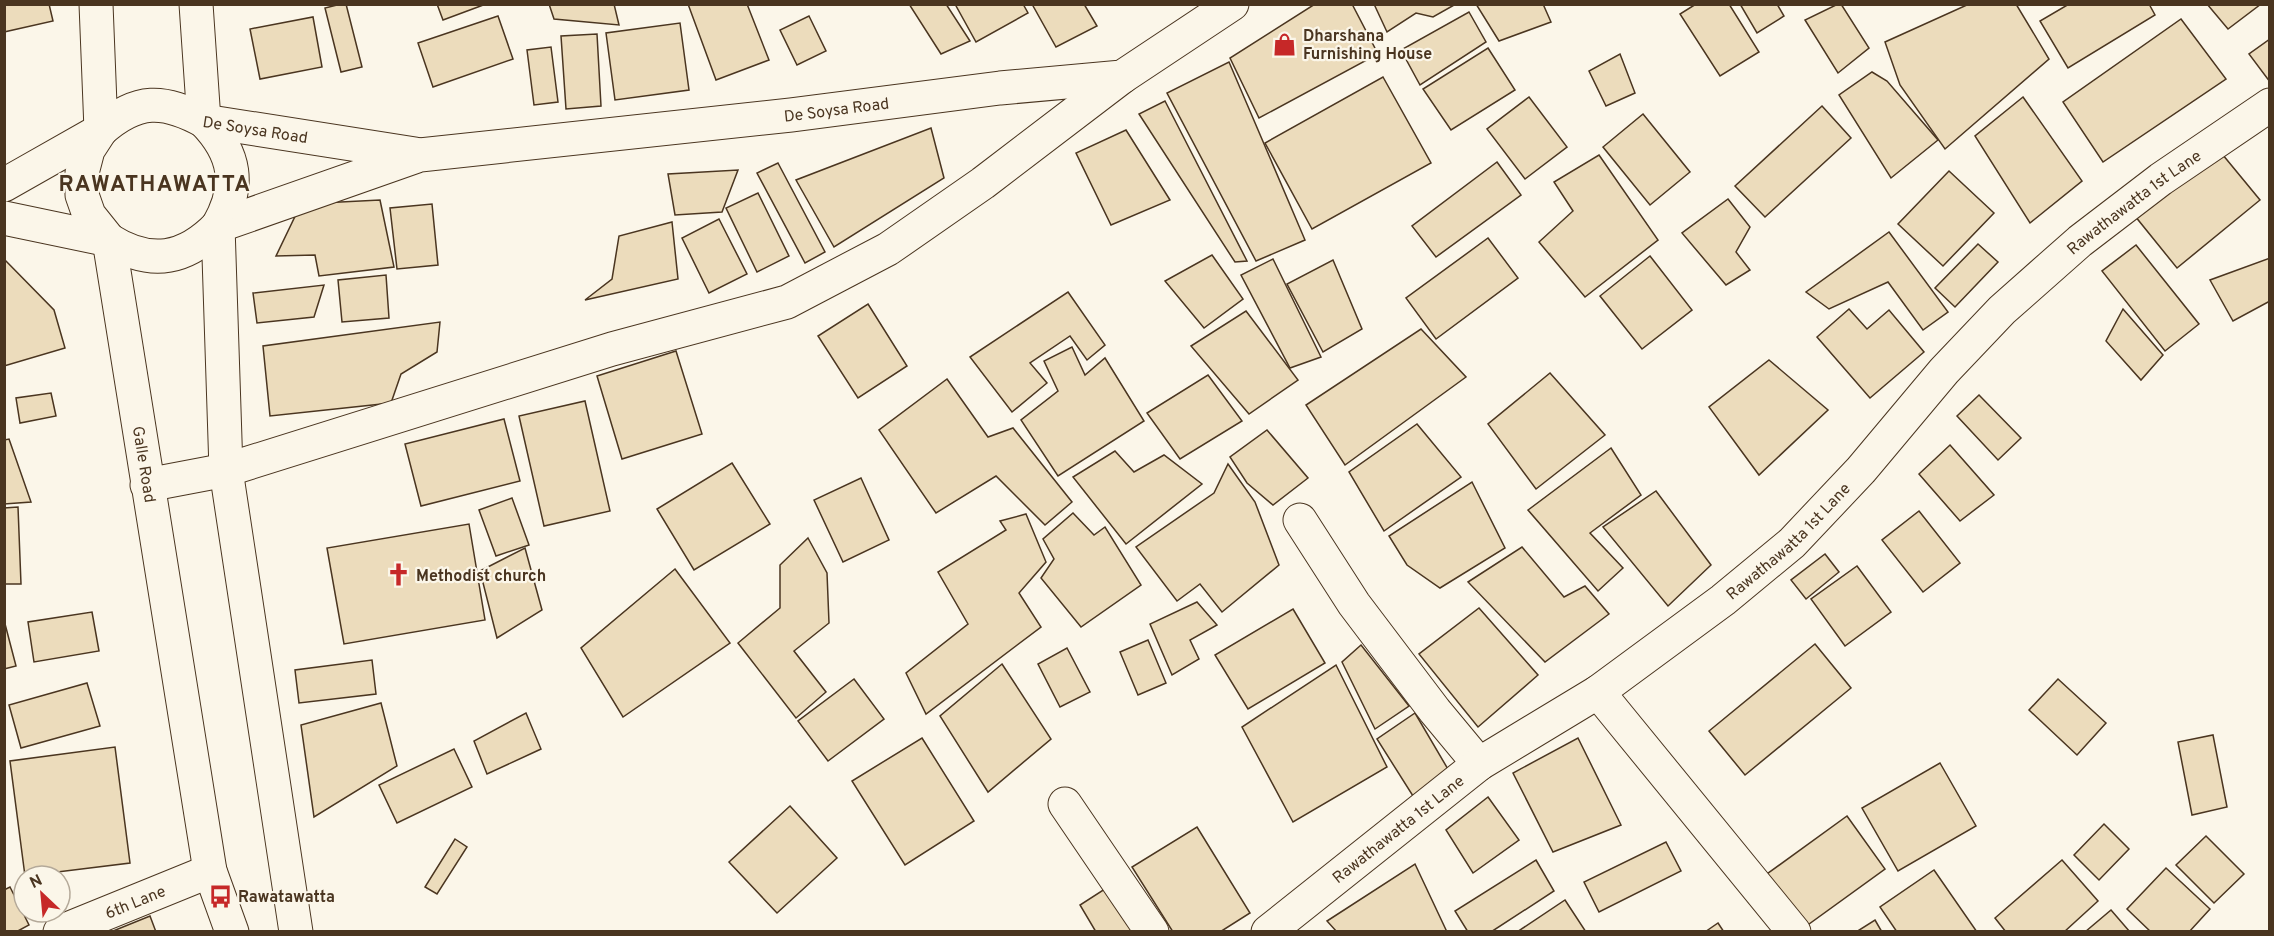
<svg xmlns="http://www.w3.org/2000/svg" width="2274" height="936" font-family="Overpass,sans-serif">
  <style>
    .building { fill: #ecdcbc; stroke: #4a3520; stroke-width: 1.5 }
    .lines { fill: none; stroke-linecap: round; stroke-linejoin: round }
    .minor-casing { stroke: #4a3520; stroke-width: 35 }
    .major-casing { stroke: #4a3520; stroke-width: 35 }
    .highway-casing { stroke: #4a3520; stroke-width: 35 }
    .minor { stroke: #fbf6e9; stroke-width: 33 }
    .major { stroke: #fbf6e9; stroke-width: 33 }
    .highway { stroke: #fbf6e9; stroke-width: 33 }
    .labels { text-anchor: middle; stroke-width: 4.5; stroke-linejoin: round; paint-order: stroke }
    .poi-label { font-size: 16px; font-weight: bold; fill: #4a3520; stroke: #fbf6e9; text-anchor: start }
    .street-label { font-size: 16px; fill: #4a3520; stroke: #fbf6e9 }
    .district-label { font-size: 22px; font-weight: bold; letter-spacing: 1.5px; fill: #4a3520; stroke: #fbf6e9 }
  </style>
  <rect width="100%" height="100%" fill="#fbf6e9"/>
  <g class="building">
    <polygon points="4,4 49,4 53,21 4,32"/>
    <polygon points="341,4 346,4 362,67 341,72 325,8"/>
    <polygon points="437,4 486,4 443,20"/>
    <polygon points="549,4 614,4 619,25 554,19"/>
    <polygon points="688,4 747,4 769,60 716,80"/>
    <polygon points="909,4 946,4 970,41 941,54"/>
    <polygon points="955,4 1023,4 1028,13 976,42"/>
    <polygon points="1032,4 1084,4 1097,26 1056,47"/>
    <polygon points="1315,4 1352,4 1378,54 1259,118 1230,58"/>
    <polygon points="1374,4 1456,4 1433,17 1416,13 1387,32"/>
    <polygon points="1476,4 1543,4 1551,22 1499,41"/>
    <polygon points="1696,4 1729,4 1759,52 1720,76 1680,14"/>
    <polygon points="1740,4 1777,4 1784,16 1757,33"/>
    <polygon points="1838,4 1841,4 1869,48 1838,73 1805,20"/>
    <polygon points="1969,4 2016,4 2049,59 1945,149 1900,85 1885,42"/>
    <polygon points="2069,4 2149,4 2155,15 2068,68 2040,21"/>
    <polygon points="2207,4 2261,4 2228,29"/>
    <polygon points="1469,12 1486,42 1420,85 1401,50"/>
    <polygon points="498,16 513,59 433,87 418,43"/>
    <polygon points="809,16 826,51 797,65 780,30"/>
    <polygon points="313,17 322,67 260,79 250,29"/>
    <polygon points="2181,19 2226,79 2103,162 2063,102"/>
    <polygon points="680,23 689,90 615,100 606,33"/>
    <polygon points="597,34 601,106 566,109 561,36"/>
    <polygon points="2270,39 2270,82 2249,54"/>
    <polygon points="551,47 558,102 534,105 527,50"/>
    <polygon points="1488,48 1515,90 1451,130 1423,89"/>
    <polygon points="1620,54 1635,93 1606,106 1589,71"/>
    <polygon points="1229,62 1305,240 1256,261 1167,93"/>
    <polygon points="1872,72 1887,81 1938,140 1891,178 1839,95"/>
    <polygon points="1383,77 1431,163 1312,229 1265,143"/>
    <polygon points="1529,97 1567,147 1525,179 1487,129"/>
    <polygon points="2023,97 2082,181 2030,223 1975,136"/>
    <polygon points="1165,101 1247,261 1235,262 1139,114"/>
    <polygon points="1822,106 1851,138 1765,217 1735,186"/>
    <polygon points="1643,114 1690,172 1650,205 1603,147"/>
    <polygon points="931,128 944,178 834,247 796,180"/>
    <polygon points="1126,130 1170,200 1111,225 1076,153"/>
    <polygon points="2218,149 2260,200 2177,268 2135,216"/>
    <polygon points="1599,155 1658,240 1585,297 1539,242 1573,211 1554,182"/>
    <polygon points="1497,162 1521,195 1436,257 1412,226"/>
    <polygon points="778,163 825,252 805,263 757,173"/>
    <polygon points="738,170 722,212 675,215 668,174"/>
    <polygon points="1949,171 1994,213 1943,266 1898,224"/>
    <polygon points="758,193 789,256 757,272 726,208"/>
    <polygon points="1728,199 1750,227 1736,252 1750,270 1726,285 1682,233"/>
    <polygon points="380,200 394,267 319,276 315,255 276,256 301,204"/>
    <polygon points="432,204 438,265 397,269 390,208"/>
    <polygon points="719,219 747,274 709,293 682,238"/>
    <polygon points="672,222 678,279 585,300 612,279 619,236"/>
    <polygon points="1889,232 1948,312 1923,330 1888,282 1829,309 1806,292"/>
    <polygon points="1488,238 1518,278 1436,339 1406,298"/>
    <polygon points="1978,244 1998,262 1955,307 1935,288"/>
    <polygon points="2136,245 2199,324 2165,351 2102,271"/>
    <polygon points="1212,255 1243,299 1204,328 1165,281"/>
    <polygon points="1650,256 1692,310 1642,349 1600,296"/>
    <polygon points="2270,258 2270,301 2233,321 2210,280"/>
    <polygon points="4,259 54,310 65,348 4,366"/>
    <polygon points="1273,259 1321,357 1290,368 1241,275"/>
    <polygon points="1333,260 1362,329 1323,352 1287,284"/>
    <polygon points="386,275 389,318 342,322 338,280"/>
    <polygon points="324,285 314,317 257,323 253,293"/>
    <polygon points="1068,292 1105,345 1087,360 1070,336 1030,363 1047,383 1012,412 970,357"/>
    <polygon points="868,304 907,366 858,398 818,336"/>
    <polygon points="1849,309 1867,329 1889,310 1924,352 1870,398 1817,337"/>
    <polygon points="2123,309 2163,355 2141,380 2106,341"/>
    <polygon points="1246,311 1298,380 1249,414 1191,346"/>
    <polygon points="440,322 437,352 401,374 391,403 270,416 263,346"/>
    <polygon points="1421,329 1466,377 1345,465 1306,405"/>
    <polygon points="1072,347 1085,375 1105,358 1144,421 1058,476 1021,420 1058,391 1044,361"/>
    <polygon points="676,351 702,434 622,459 597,376"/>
    <polygon points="1769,360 1828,410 1759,475 1709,407"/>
    <polygon points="1550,373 1605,435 1536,489 1488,424"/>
    <polygon points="1208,375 1242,421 1180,459 1147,413"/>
    <polygon points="947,379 988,437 1013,428 1072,502 1045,525 996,476 936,513 879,430"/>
    <polygon points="51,393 56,416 20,423 16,398"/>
    <polygon points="1979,395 2021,438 1998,460 1957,416"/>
    <polygon points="585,401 610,511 544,526 519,416"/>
    <polygon points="504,419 520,481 421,506 405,444"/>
    <polygon points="1417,424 1461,477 1384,531 1349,472"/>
    <polygon points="1267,430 1308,478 1273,505 1247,483 1230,457"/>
    <polygon points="9,439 31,502 4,504 4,440"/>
    <polygon points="1950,445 1994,495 1960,521 1919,474"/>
    <polygon points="1611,448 1641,495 1590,533 1623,568 1598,591 1528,510"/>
    <polygon points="1115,451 1134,472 1164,455 1202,484 1126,544 1073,477"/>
    <polygon points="732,463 770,524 694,570 657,509"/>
    <polygon points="1228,464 1255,502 1279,565 1222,612 1200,584 1177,601 1136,547 1214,493"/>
    <polygon points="861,478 889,540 843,562 814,500"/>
    <polygon points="1472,482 1505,548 1440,588 1407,565 1389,536"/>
    <polygon points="1656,491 1711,565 1668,606 1603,527"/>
    <polygon points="512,498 529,545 496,556 479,510"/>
    <polygon points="18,507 21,584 4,584 4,508"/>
    <polygon points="1919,511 1960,563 1923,592 1882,540"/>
    <polygon points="1073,513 1094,535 1105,527 1141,585 1081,627 1041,578 1054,559 1043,539"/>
    <polygon points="1026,514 1046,562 1019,593 1041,627 926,714 906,673 968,624 938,572 1006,530 1000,521"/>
    <polygon points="469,524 485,620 344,644 327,548"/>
    <polygon points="808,538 827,573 829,623 794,651 826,692 796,718 738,643 780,608 780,565"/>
    <polygon points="1522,547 1564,597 1585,586 1609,614 1545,662 1468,582"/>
    <polygon points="525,548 542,610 497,638 480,571"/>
    <polygon points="1825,554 1839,572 1806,599 1791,580"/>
    <polygon points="1857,566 1891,612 1845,646 1811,599"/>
    <polygon points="675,569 730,643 623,717 581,648"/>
    <polygon points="1197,602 1217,625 1190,640 1199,659 1172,675 1150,624"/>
    <polygon points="1479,608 1538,675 1478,727 1419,654"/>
    <polygon points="1293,609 1325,663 1248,709 1215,655"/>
    <polygon points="92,612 99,651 34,662 28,622"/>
    <polygon points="4,620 16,666 4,669"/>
    <polygon points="1148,640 1166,683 1138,695 1120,652"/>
    <polygon points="1815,644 1851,688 1745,775 1709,731"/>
    <polygon points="1361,645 1409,706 1375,729 1342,662"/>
    <polygon points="1067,648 1090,692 1060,707 1038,664"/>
    <polygon points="372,660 376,694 299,703 295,670"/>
    <polygon points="1002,664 1051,739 988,792 940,716"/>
    <polygon points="1336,665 1387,767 1293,822 1242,727"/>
    <polygon points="854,679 884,719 828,761 798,721"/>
    <polygon points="2058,679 2106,723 2077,755 2029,710"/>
    <polygon points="87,683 100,726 21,748 9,705"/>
    <polygon points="381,703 397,766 314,817 301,725"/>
    <polygon points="526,713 541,749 487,774 474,741"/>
    <polygon points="1415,713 1452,776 1413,796 1377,739"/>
    <polygon points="2213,735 2227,807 2192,815 2178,742"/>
    <polygon points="922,738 974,821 905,865 852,781"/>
    <polygon points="1578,738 1621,825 1553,852 1513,773"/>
    <polygon points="115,747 130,863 25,876 10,761"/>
    <polygon points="454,749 472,787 397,823 379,785"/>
    <polygon points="1940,763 1976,826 1898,871 1862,808"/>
    <polygon points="1488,797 1519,840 1473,873 1446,830"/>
    <polygon points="790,806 837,858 777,913 729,862"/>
    <polygon points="1847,816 1885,869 1798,932 1760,879"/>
    <polygon points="2104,824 2129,849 2099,880 2074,855"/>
    <polygon points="1197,827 1250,913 1220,932 1173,932 1132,867"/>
    <polygon points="2206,836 2244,874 2214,903 2176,865"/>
    <polygon points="455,839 467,847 437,894 425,887"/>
    <polygon points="1666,842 1681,871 1599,912 1584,882"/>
    <polygon points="1536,860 1554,891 1491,932 1468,932 1455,911"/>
    <polygon points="2062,860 2098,901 2064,932 2006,932 1995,918"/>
    <polygon points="1415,864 1447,932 1337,932 1327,921"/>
    <polygon points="2166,868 2210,909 2189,932 2151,932 2127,909"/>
    <polygon points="1934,870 1977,932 1897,932 1880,907"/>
    <polygon points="1111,885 1141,932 1096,932 1080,905"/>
    <polygon points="10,887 29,925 16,932 4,932 4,890"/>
    <polygon points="1565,900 1586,932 1517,932"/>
    <polygon points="2111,910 2130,932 2085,932"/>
    <polygon points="150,916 156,932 113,932 113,931"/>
    <polygon points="1875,920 1882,932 1856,932"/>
    <polygon points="1718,923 1724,932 1705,932"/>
  </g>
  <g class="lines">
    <defs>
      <g id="minor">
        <polyline points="4,185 101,130"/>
        <polyline points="4,218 109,240"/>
        <polyline points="147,485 226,470 612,349 787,302 888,249 983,183 1122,77"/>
        <polyline points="1300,520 1354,604 1435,711 1479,764"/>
        <polyline points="1598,692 1794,932"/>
        <polyline points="1065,804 1152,932"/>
        <path id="s1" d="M60 932 210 871"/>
        <path id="s2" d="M1268 932 1479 764 1598 692 1723 600 1792 543 1861 470 1944 371 2002 310 2080 241 2161 179 2270 105"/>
      </g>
      <g id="major">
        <path id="s3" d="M204 121 415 154"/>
        <path id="s4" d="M218 226 420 155 791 115 1000 88 1122 77 1232 4"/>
      </g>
      <g id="highway">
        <path id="s5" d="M96 4 101 130 88 150 82 173V195L89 215 109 240 210 871 232 932"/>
        <path d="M196 4 204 121C236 154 241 186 218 226L226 470 296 932"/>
        <path d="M101 130C137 98 164 99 204 121"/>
        <path d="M109 240C150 266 185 260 218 226"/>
      </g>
    </defs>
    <use href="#minor" class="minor-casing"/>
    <use href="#major" class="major-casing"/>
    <use href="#highway" class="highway-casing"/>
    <use href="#minor" class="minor"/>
    <use href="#major" class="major"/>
    <use href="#highway" class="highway"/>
  </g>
  <defs>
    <symbol id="shop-bare" viewBox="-9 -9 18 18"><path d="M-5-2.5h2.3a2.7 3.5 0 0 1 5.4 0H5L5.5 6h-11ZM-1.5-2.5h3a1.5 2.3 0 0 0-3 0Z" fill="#c62828" stroke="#fbf6e9" stroke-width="2.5" paint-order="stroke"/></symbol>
    <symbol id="church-bare" viewBox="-9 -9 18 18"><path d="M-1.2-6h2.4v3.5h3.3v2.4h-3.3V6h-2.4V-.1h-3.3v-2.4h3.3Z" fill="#c62828" stroke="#fbf6e9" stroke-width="2.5" paint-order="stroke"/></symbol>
    <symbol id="bus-bare" viewBox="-9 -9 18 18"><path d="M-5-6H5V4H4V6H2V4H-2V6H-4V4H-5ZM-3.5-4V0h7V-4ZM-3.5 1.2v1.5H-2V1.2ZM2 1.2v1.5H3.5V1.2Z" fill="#c62828" stroke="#fbf6e9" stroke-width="2.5" paint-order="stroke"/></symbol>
  </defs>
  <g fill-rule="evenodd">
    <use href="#shop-bare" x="1268" y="28" width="33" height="33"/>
    <use href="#church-bare" x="382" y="558" width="33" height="33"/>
    <use href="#bus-bare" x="204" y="880" width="33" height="33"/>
  </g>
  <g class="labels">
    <g class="poi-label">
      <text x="1303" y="41">Dharshana<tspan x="1303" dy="18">Furnishing House</tspan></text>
      <text x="416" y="581">Methodist church</text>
      <text x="238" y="902">Rawatawatta</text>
    </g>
    <g class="street-label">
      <text dy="6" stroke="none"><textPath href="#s4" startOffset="633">De Soysa Road</textPath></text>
      <text dy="6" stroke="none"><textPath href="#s3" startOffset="52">De Soysa Road</textPath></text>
      <text dy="6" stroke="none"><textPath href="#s2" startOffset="1138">Rawathawatta 1st Lane</textPath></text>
      <text dy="6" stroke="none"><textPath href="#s5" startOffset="476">Galle Road</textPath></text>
      <text dy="6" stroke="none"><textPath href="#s2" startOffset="652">Rawathawatta 1st Lane</textPath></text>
      <text dy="6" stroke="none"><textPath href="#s2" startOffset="166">Rawathawatta 1st Lane</textPath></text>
      <text dy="6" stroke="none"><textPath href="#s1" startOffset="81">6th Lane</textPath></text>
    </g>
    <g class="district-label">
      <text x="155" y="191">RAWATHAWATTA</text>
    </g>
  </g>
  <rect width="2274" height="936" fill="none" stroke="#4a3520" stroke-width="12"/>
  <g transform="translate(42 894) rotate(334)"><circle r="28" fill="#fbf6e9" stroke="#b4a999" stroke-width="1.5"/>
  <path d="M0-4.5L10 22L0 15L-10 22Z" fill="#c62828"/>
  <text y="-9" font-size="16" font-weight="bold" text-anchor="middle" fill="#4a3520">N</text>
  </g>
</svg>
